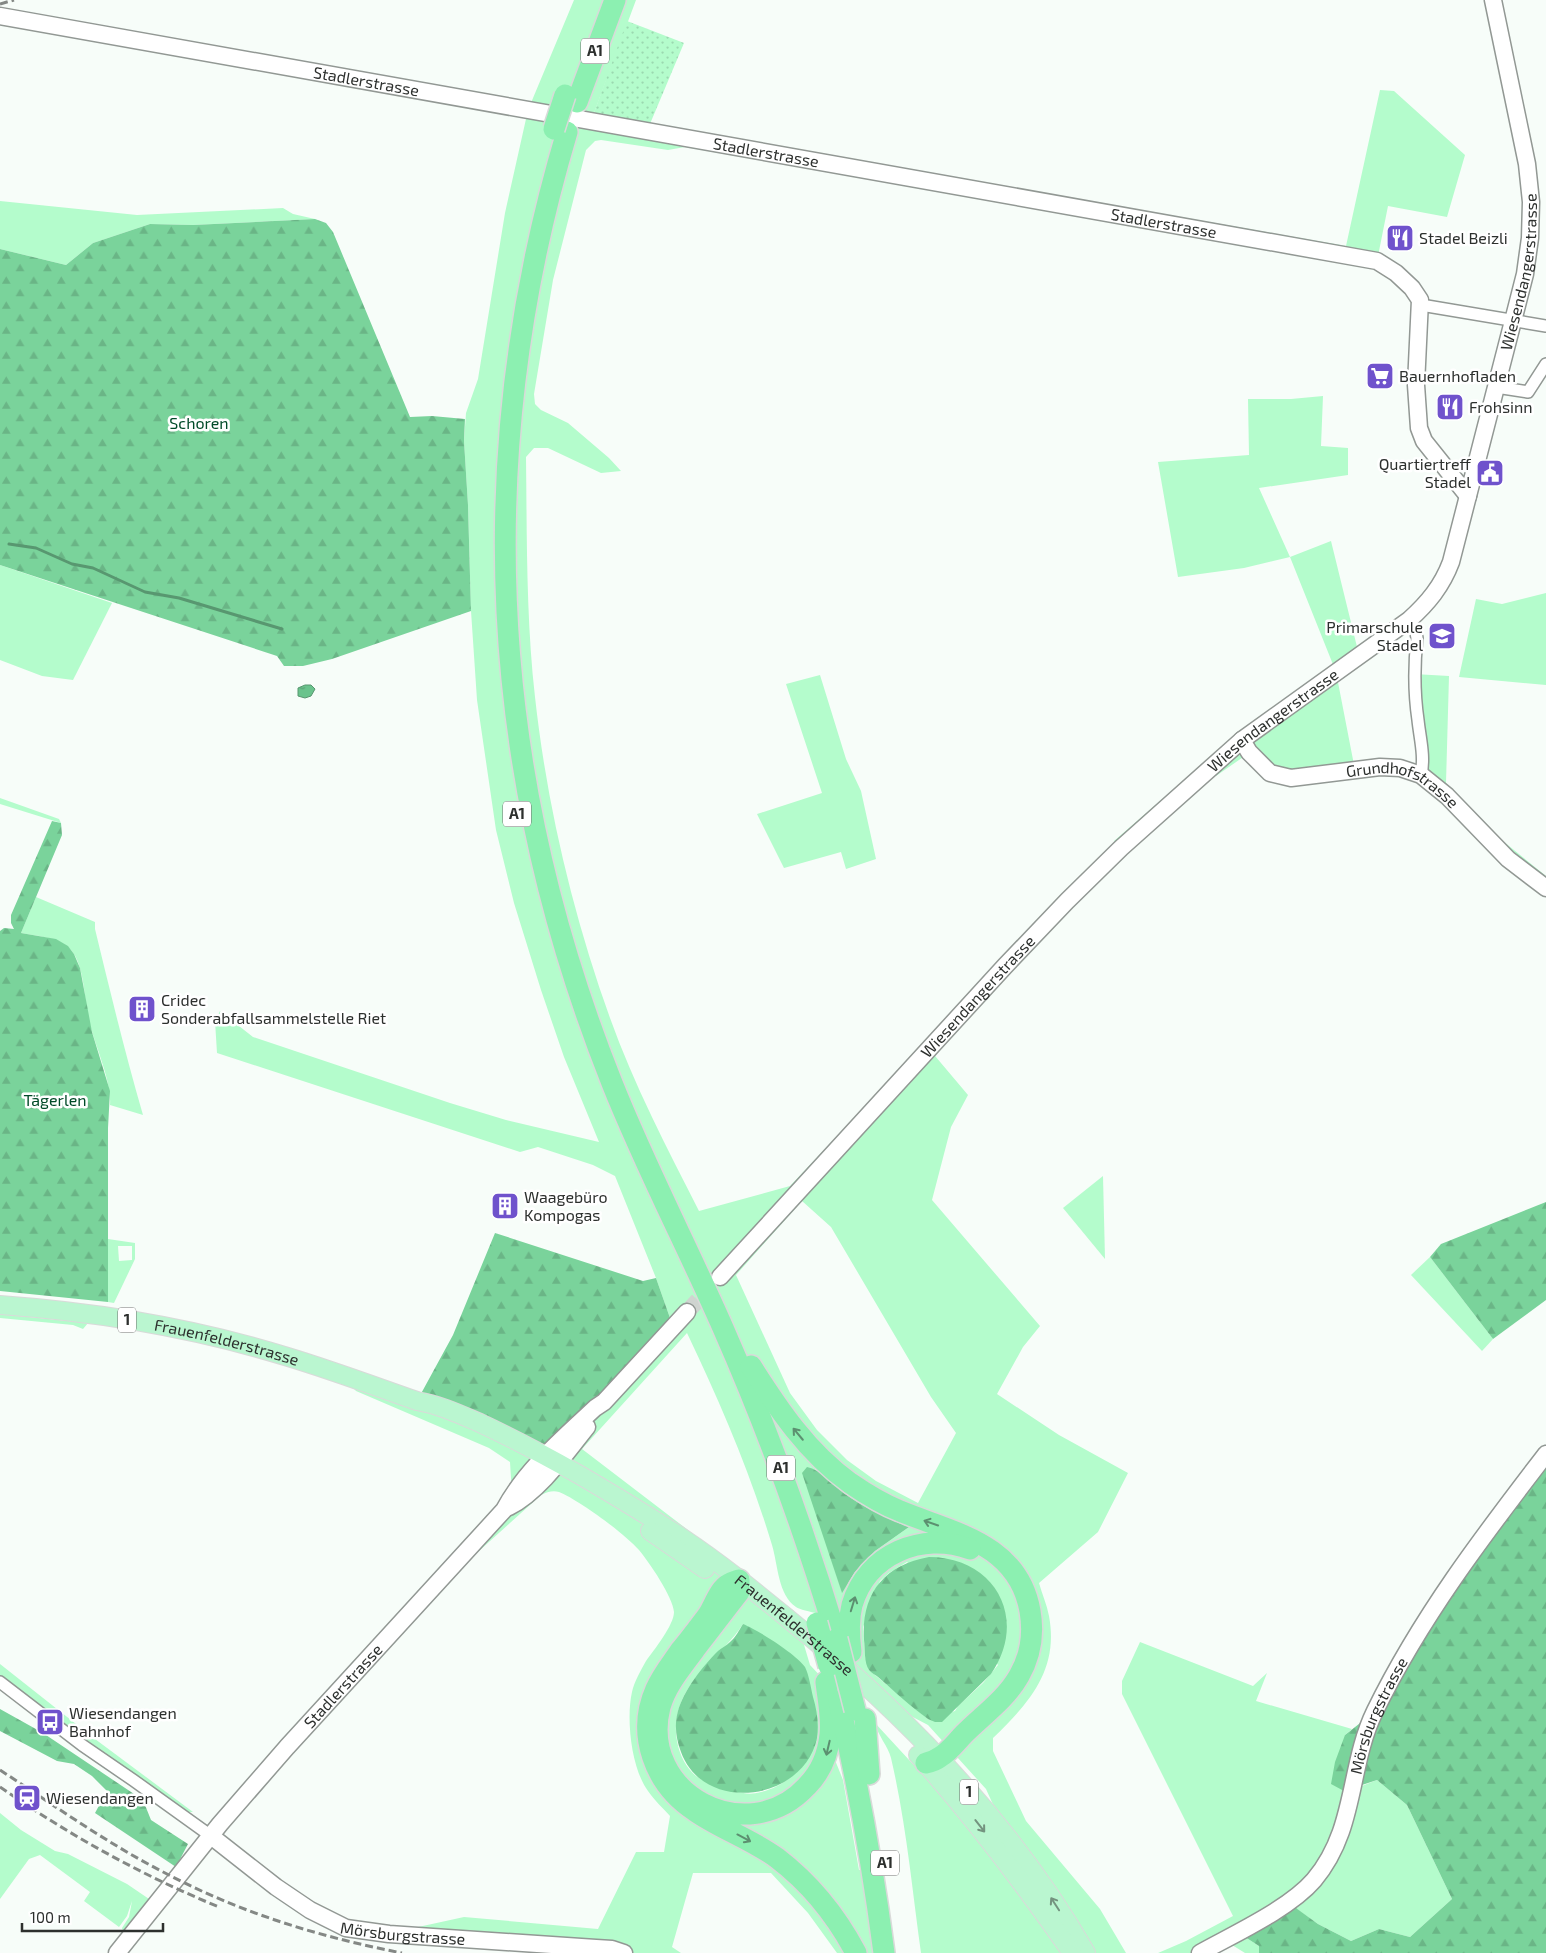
<svg xmlns="http://www.w3.org/2000/svg" width="1546" height="1953" font-family="'Exo 2',sans-serif">
  <style>
    .grass { fill: #b4fccc; fill-rule: evenodd }
    .forest { fill: url(#forest-firs) }
    .garden { fill: url(#garden-dots) }
    .water { fill: url(#water-ripples); stroke: #589770 }
    .lines { fill: none; stroke-linecap: round; stroke-linejoin: round }
    .stream { stroke: #589770; stroke-width: 3 }
    .secondary-tunnel { stroke: #cfd4d0; stroke-width: 16; stroke-dasharray: 16 8; stroke-linecap: butt }
    .street-casing { stroke: #929894; stroke-width: 14 }
    .secondary-casing { stroke: #929894; stroke-width: 19 }
    .primary-casing { stroke: #d9dad9; stroke-width: 20 }
    .highway-casing { stroke: #d9dad9; stroke-width: 24 }
    .street { stroke: #fff; stroke-width: 11 }
    .secondary { stroke: #fff; stroke-width: 16 }
    .primary { stroke: #baf6d0; stroke-width: 18 }
    .highway { stroke: #8cf0b1; stroke-width: 21 }
    .rail { stroke: #848885; stroke-width: 3; stroke-dasharray: 8 4; stroke-linecap: butt }
    .highway-bridge-casing { stroke: #d9dad9; stroke-width: 24; stroke-linecap: butt }
    .highway-bridge { stroke: #8cf0b1; stroke-width: 21 }
    .oneway { stroke: #5c9070 }
    .oneway2 { stroke: #74937f }
    .labels { text-anchor: middle; stroke-width: 5; stroke-linejoin: round; paint-order: stroke }
    .shield { fill: #fff; stroke: #6c6e6d; stroke-width: 1 }
    .shield-label { font-size: 15px; font-weight: bold; fill: #2d302e }
    .street-label { font-size: 16px; fill: #2d302e; stroke: #fff }
    .poi-label { font-size: 16px; fill: #2d302e; stroke: #fff; text-anchor: start }
    .park-label { font-size: 16px; fill: #004a28; stroke: #fff }
  </style>
  <defs>
    <pattern id="forest-firs" width="22" height="20" patternUnits="userSpaceOnUse" patternTransform="scale(1.25)"><rect width="22" height="20" fill="#7ad39b"/><path d="M5 1l3.5 6h-7zM16 11l3.5 6h-7z" fill="#6ab586"/></pattern>
    <pattern id="garden-dots" width="8" height="8" patternUnits="userSpaceOnUse" patternTransform="scale(1.25)"><rect width="8" height="8" fill="#b4fccc"/><path d="M2 2h.1M6 6h.1" fill="none" stroke="#9bd8b0" stroke-width="1.8" stroke-linecap="round"/></pattern>
    <pattern id="water-ripples" width="26" height="14" patternUnits="userSpaceOnUse" patternTransform="scale(1.25)"><rect width="26" height="14" fill="#6ac38c"/><path d="M2 4q2-2 4 0t4 0M15 11q2-2 4 0t4 0" fill="none" stroke="#589f73"/></pattern>
  </defs>
  <rect width="100%" height="100%" fill="#f7fdf9"/>
  <g class="grass">
    <path d="M574 0H636L591 121 946 176 1346 246 1380 90 1394 91 1465 155 1447 217 1388 206 1377 261 1147 228 685 147 668 150 601 140 595 141 586 150 553 280 534 394 535 404 541 410 568 423 609 458 621 471 601 473 548 448H534L526 457C527 537 526 617 535 697 547 806 573 915 610 1018 634 1085 667 1148 699 1211L790 1186 909 1060 930 1050 968 1095 951 1127 932 1200 1040 1326 1023 1347 997 1394 1059 1435 1128 1473 1098 1532 1039 1583C1042 1594 1047 1605 1049 1616 1059 1670 1029 1703 993 1738V1751L1026 1821 1100 1909 1126 1953H1092L1000 1820 986 1789 928 1725 907 1714 852 1662 845 1618C835 1616 803 1612 796 1607 778 1595 778 1565 772 1545 750 1472 720 1402 687 1333L582 1449 794 1611 810 1665 826 1682 835 1760 843 1780 859 1870H862L874 1953H837L808 1913 771 1873H693L672 1947 681 1953H624L409 1929 464 1917 598 1929 636 1852H664L670 1816C663 1808 654 1800 648 1791 631 1768 626 1718 632 1692 634 1682 641 1670 646 1661 654 1650 674 1625 674 1612 673 1597 649 1562 639 1550 625 1534 579 1500 559 1492 553 1490 547 1492 541 1495L469 1560 512 1495 510 1462 489 1448 356 1391 340 1374 417 1401 676 1324 670 1318 656 1278 615 1176 593 1165 538 1147 520 1152 217 1053 215 1021 220 1011 253 1037 450 1103 506 1120 599 1142 564 1057 541 990 514 903 496 830 477 700 471 611 468 505 464 441 466 413 478 379 505 213 528 110ZM802 1201 831 1227 931 1397 956 1433 918 1503 876 1481 847 1460 817 1430 790 1393 736 1275ZM815 1469C832 1487 857 1503 880 1515 889 1520 900 1523 909 1527L875 1551 855 1572 842 1592 810 1494ZM907 1562 998 1665 983 1683 958 1706 955 1711 928 1719 869 1670 865 1656 863 1627 880 1581 889 1573ZM743 1624 803 1766C791 1778 778 1788 761 1792 747 1796 737 1792 724 1787 717 1784 706 1782 699 1778 679 1765 672 1734 678 1712 687 1675 724 1654 743 1624Z"/>
    <polygon points="0,201 137,215 283,208 293,214 315,219 193,225 150,224 93,243 66,265 0,249"/>
    <polygon points="1323,396 1321,446 1348,448 1348,475 1259,488 1290,557 1331,541 1359,655 1336,672 1355,770 1291,778 1249,753 1216,776 1210,770 1121,848 1114,841 1236,735 1336,672 1290,557 1244,568 1178,577 1158,462 1249,455 1248,399 1291,399"/>
    <polygon points="0,565 112,603 73,680 42,676 0,660"/>
    <polygon points="1546,593 1546,685 1459,677 1476,599 1502,604"/>
    <polygon points="1414,674 1449,676 1446,783 1498,837 1546,876 1546,888 1421,775"/>
    <polygon points="820,675 846,759 861,791 876,859 846,869 841,852 784,868 757,814 822,793 786,684"/>
    <polygon points="0,798 59,819 61,823 0,804"/>
    <path d="M36 897 95 922V929C110 991 125 1053 143 1115L110 1105C112 1080 93 1042 88 1016 84 996 84 960 68 947 57 937 35 936 21 933Z"/>
    <polygon points="1103,1176 1105,1259 1063,1208"/>
    <path d="M108 1239 135 1243V1259L114 1303 108 1302ZM118 1246H132V1260L119 1261Z"/>
    <polygon points="1430,1257 1493,1339 1482,1351 1411,1275"/>
    <polygon points="0,1314 88,1323 83,1329 73,1325 0,1318"/>
    <polygon points="1140,1642 1253,1686 1267,1673 1256,1701 1352,1729 1345,1735 1354,1789 1377,1780 1407,1805 1452,1899 1410,1937 1379,1929 1351,1941 1318,1924 1288,1903 1245,1937 1259,1946 1259,1953 1245,1953 1224,1940 1200,1953 1158,1953 1186,1941 1233,1916 1122,1694 1122,1681"/>
    <polygon points="0,1664 95,1739 193,1812 187,1812 0,1682"/>
    <path d="M875 1723 958 1813 1004 1872 1062 1953H921C912 1888 906 1822 891 1758 888 1746 878 1736 875 1723Z"/>
    <polygon points="0,1813 21,1830 55,1851 68,1854 127,1884 152,1901 126,1942 122,1928 129,1917 132,1901 127,1916 119,1927 84,1901 90,1892 40,1855 29,1859 0,1899"/>
  </g>
  <g class="forest">
    <polygon points="315,219 326,223 333,232 410,417 432,416 465,419 464,441 468,505 471,611 332,659 303,666 284,666 277,656 0,565 0,249 66,265 93,243 150,224 193,225"/>
    <polygon points="52,821 61,823 62,835 21,933 56,939 68,946 74,954 80,968 92,1032 110,1091 108,1128 108,1302 0,1291 0,931 4,928 14,929 11,923 11,915"/>
    <polygon points="1546,1202 1546,1300 1493,1339 1430,1257 1441,1244"/>
    <polygon points="495,1233 643,1281 656,1278 670,1318 676,1324 545,1456 417,1401 453,1335"/>
    <polygon points="1546,1454 1546,1953 1259,1953 1259,1946 1245,1937 1289,1903 1318,1924 1351,1941 1379,1929 1410,1937 1452,1899 1407,1805 1377,1780 1344,1791 1331,1784 1335,1762 1345,1735 1374,1712"/>
    <path d="M807 1467C821 1470 833 1484 844 1493 865 1508 886 1518 909 1527L875 1551 855 1572 842 1593 802 1473Z"/>
    <path d="M929 1557C995 1557 1029 1619 991 1674L942 1722H935L928 1719C910 1706 895 1692 878 1677 876 1675 871 1673 869 1670 864 1663 865 1649 864 1640 861 1595 883 1565 929 1557Z"/>
    <path d="M743 1624C758 1630 796 1654 805 1667 809 1675 811 1688 813 1697 817 1710 819 1724 817 1738 804 1801 704 1815 681 1752 676 1739 674 1725 678 1711 684 1690 702 1667 718 1651 721 1648 726 1646 730 1642 736 1637 739 1630 743 1624Z"/>
    <polygon points="0,1709 43,1733 143,1800 151,1820 188,1844 176,1867 95,1813 107,1791 92,1776 74,1764 57,1761 0,1731"/>
  </g>
  <polygon class="garden" points="627,21 684,43 647,131 591,121"/>
  <polygon class="water" points="305,685 311,685 315,689 311,696 305,698 298,696 298,688"/>
  <g class="lines">
    <polyline class="stream" points="9,544 36,548 72,564 93,568 145,592 179,598 282,629"/>
    <polyline class="secondary-tunnel" points="687,1312 713,1284"/>
    <defs>
      <g id="street">
        <polyline points="1421,305 1546,326"/>
        <polyline points="1496,387 1528,392 1546,364"/>
        <path d="M1409 620 1416 633 1417 638C1414 666 1414 693 1418 720 1420 739 1425 756 1421 775"/>
        <polyline points="0,1682 82,1745 133,1780 211,1836"/>
      </g>
      <g id="secondary">
        <path id="s1" d="M0 16 1377 261 1396 273 1412 288 1420 300 1416 385 1419 428 1424 441 1468 496"/>
        <path id="s2" d="M1242 740 1249 752 1270 773 1291 778 1380 767 1400 768 1421 775 1447 796 1508 859 1546 888"/>
        <path id="s3" d="M720 1277 1005 966 1067 901 1121 848 1242 740 1409 620C1428 603 1442 586 1451 562L1513 321 1525 274 1530 238 1531 202 1527 164 1493 0"/>
        <path d="M509 1507C540 1491 566 1453 587 1427"/>
        <path id="s4" d="M211 1836 276 1887 310 1910 346 1928 389 1934 596 1948 612 1949 624 1953"/>
        <path id="s5" d="M117 1953 220 1824 287 1747 504 1510C525 1470 562 1439 595 1408L604 1402 687 1312"/>
        <path id="s6" d="M1200 1953C1234 1934 1289 1909 1314 1880 1357 1829 1348 1766 1375 1711 1421 1617 1483 1536 1546 1454"/>
      </g>
      <g id="primary">
        <path id="s7" d="M0 1305C97 1312 195 1328 288 1357 331 1370 374 1386 417 1401 440 1405 459 1414 480 1423 514 1439 546 1456 578 1474 614 1495 649 1516 684 1539 720 1563 753 1590 786 1617 902 1711 1011 1822 1086 1953"/>
        <polyline points="650,1531 705,1569"/>
        <path d="M918 1755C974 1818 1024 1884 1072 1953"/>
      </g>
      <g id="highway">
        <polyline points="577,102 615,0"/>
        <path d="M567 132C471 453 488 772 612 1083 645 1166 687 1246 723 1328 768 1430 805 1533 837 1639"/>
        <path d="M751 1366C779 1410 807 1452 850 1483 866 1494 882 1504 900 1511 953 1533 1018 1543 1030 1611 1034 1634 1030 1657 1019 1676 1006 1699 983 1715 964 1734 956 1742 950 1751 940 1757 936 1760 931 1762 926 1763"/>
        <path d="M851 1652C849 1636 848 1621 852 1605 867 1554 922 1531 970 1549"/>
        <path d="M826 1682C828 1700 832 1717 830 1735 828 1754 821 1772 807 1786 747 1851 638 1794 660 1707 666 1685 682 1667 695 1649 710 1630 724 1611 739 1592V1580C736 1581 732 1582 729 1584 719 1589 714 1606 708 1615 699 1627 690 1639 680 1651 672 1663 662 1675 656 1689 636 1734 654 1784 695 1811 721 1829 751 1839 777 1858 811 1884 836 1915 856 1953"/>
        <path d="M839 1702C858 1785 873 1868 884 1953"/>
        <polyline points="865,1719 869,1774"/>
      </g>
    </defs>
    <use href="#street" class="street-casing"/>
    <use href="#secondary" class="secondary-casing"/>
    <use href="#primary" class="primary-casing"/>
    <use href="#highway" class="highway-casing"/>
    <use href="#street" class="street"/>
    <use href="#secondary" class="secondary"/>
    <use href="#primary" class="primary"/>
    <use href="#highway" class="highway"/>
    <g class="rail">
      <polyline points="0,4 14,0"/>
      <path d="M0 1770C55 1806 108 1844 167 1874 241 1913 320 1937 402 1953"/>
      <path d="M0 1787C69 1835 141 1875 219 1907"/>
    </g>
    <defs>
      <g id="highway-bridge">
        <polyline points="554,129 565,95"/>
        <polyline points="817,1623 829,1666"/>
        <polyline points="837,1639 855,1710"/>
      </g>
    </defs>
    <use href="#highway-bridge" class="highway-bridge-casing"/>
    <use href="#highway-bridge" class="highway-bridge"/>
  </g>
  <defs><path id="oneway-shaft" d="M-6 0H5M1.5-3L5.5 0L1.5 3" fill="none" stroke-width="1.6" stroke-linecap="round" stroke-linejoin="round" transform="scale(1.25)"/></defs>
  <g class="oneway">
    <use href="#oneway-shaft" transform="translate(798 1434) rotate(-130)"/>
    <use href="#oneway-shaft" transform="translate(931 1523) rotate(-161)"/>
    <use href="#oneway-shaft" transform="translate(853 1604) rotate(-73)"/>
    <use href="#oneway-shaft" transform="translate(828 1748) rotate(103)"/>
    <use href="#oneway-shaft" transform="translate(744 1838) rotate(28)"/>
  </g>
  <g class="oneway2">
    <use href="#oneway-shaft" transform="translate(980 1826) rotate(52)"/>
    <use href="#oneway-shaft" transform="translate(1055 1904) rotate(-123)"/>
  </g>
  <defs>
    <symbol id="restaurant-square" viewBox="-11 -11 22 22"><rect x="-9" y="-9" width="18" height="18" rx="4" fill="#6f52cc" stroke="#fff"/><path d="M-5-6h1v4h1v-4h1v4h1v-4h1v5L-1.5 .5V6h-2V.5L-5-1ZM5-6V6H3V1.5H1.5Q1.5-4 5-6Z" fill="#fff"/></symbol>
    <symbol id="supermarket-square" viewBox="-11 -11 22 22"><rect x="-9" y="-9" width="18" height="18" rx="4" fill="#6f52cc" stroke="#fff"/><path d="M-6-5.5h2.5l.6 2H6L4.5 2H-2.5L-4.4-4H-6ZM-1.5 3.2a1.3 1.3 0 1 0 .1 0ZM3 3.2a1.3 1.3 0 1 0 .1 0Z" fill="#fff"/></symbol>
    <symbol id="civic-square" viewBox="-11 -11 22 22"><rect x="-9" y="-9" width="18" height="18" rx="4" fill="#6f52cc" stroke="#fff"/><path d="M-.6-6.5H3V-4.5H.6V-3L4-1V1h2V6H-6V1h2V-1L-.6-3ZM-1.2 2.5V6h2.4V2.5Z" fill="#fff"/></symbol>
    <symbol id="school-square" viewBox="-11 -11 22 22"><rect x="-9" y="-9" width="18" height="18" rx="4" fill="#6f52cc" stroke="#fff"/><path d="M0-5L7-2L0 1L-7-2ZM-4 1L0 2.5L4 1V4Q0 6-4 4Z" fill="#fff"/></symbol>
    <symbol id="building-square" viewBox="-11 -11 22 22"><rect x="-9" y="-9" width="18" height="18" rx="4" fill="#6f52cc" stroke="#fff"/><path d="M-4-6H4V6H1V3H-1V6H-4ZM-2.5-4.3h1.7v1.8h-1.7ZM.8-4.3h1.7v1.8H.8ZM-2.5-1h1.7V.8h-1.7ZM.8-1h1.7V.8H.8Z" fill="#fff"/></symbol>
    <symbol id="bus-square" viewBox="-11 -11 22 22"><rect x="-9" y="-9" width="18" height="18" rx="4" fill="#6f52cc" stroke="#fff"/><path d="M-5-6H5V4H4V6H2V4H-2V6H-4V4H-5ZM-3.5-4V0h7V-4ZM-3.5 1.2v1.5H-2V1.2ZM2 1.2v1.5H3.5V1.2Z" fill="#fff"/></symbol>
    <symbol id="station-square" viewBox="-11 -11 22 22"><rect x="-9" y="-9" width="18" height="18" rx="4" fill="#6f52cc" stroke="#fff"/><path d="M-3-6H3Q5-6 5-4V2Q5 4 3 4L4.5 6H3L1.5 4h-3L-3 6H-4.5L-3 4Q-5 4-5 2V-4Q-5-6-3-6ZM-3.5-4v3h7v-3ZM-3.5 1v1.5H-2V1ZM2 1v1.5H3.5V1Z" fill="#fff"/></symbol>
  </defs>
  <g fill-rule="evenodd">
    <use href="#restaurant-square" x="1384" y="222" width="32" height="32"/>
    <use href="#supermarket-square" x="1364" y="360" width="32" height="32"/>
    <use href="#restaurant-square" x="1434" y="391" width="32" height="32"/>
    <use href="#civic-square" x="1474" y="457" width="32" height="32"/>
    <use href="#school-square" x="1426" y="620" width="32" height="32"/>
    <use href="#building-square" x="126" y="993" width="32" height="32"/>
    <use href="#building-square" x="489" y="1190" width="32" height="32"/>
    <use href="#bus-square" x="34" y="1706" width="32" height="32"/>
    <use href="#station-square" x="11" y="1782" width="32" height="32"/>
  </g>
  <g class="labels">
    <g class="shield">
      <rect x="581" y="38.5" width="28" height="25" rx="4"/>
      <rect x="503" y="801.5" width="28" height="25" rx="4"/>
      <rect x="118" y="1307.5" width="18" height="25" rx="4"/>
      <rect x="767" y="1455.5" width="28" height="25" rx="4"/>
      <rect x="960" y="1779.5" width="18" height="25" rx="4"/>
      <rect x="871" y="1850.5" width="28" height="25" rx="4"/>
    </g>
    <g class="shield-label">
      <text x="595" y="56">A1</text>
      <text x="517" y="819">A1</text>
      <text x="127" y="1325">1</text>
      <text x="781" y="1473">A1</text>
      <text x="969" y="1797">1</text>
      <text x="885" y="1868">A1</text>
    </g>
    <g class="street-label">
      <text dy="6" stroke="none"><textPath href="#s1" startOffset="372">Stadlerstrasse</textPath></text>
      <text dy="6" stroke="none"><textPath href="#s1" startOffset="778">Stadlerstrasse</textPath></text>
      <text dy="6" stroke="none"><textPath href="#s1" startOffset="1182">Stadlerstrasse</textPath></text>
      <text dy="6" stroke="none"><textPath href="#s3" startOffset="1326">Wiesendangerstrasse</textPath></text>
      <text dy="6" stroke="none"><textPath href="#s3" startOffset="786">Wiesendangerstrasse</textPath></text>
      <text dy="6" stroke="none"><textPath href="#s2" startOffset="182">Grundhofstrasse</textPath></text>
      <text dy="6" stroke="none"><textPath href="#s3" startOffset="381">Wiesendangerstrasse</textPath></text>
      <text dy="6" stroke="none"><textPath href="#s7" startOffset="230">Frauenfelderstrasse</textPath></text>
      <text dy="6" stroke="none"><textPath href="#s7" startOffset="871">Frauenfelderstrasse</textPath></text>
      <text dy="6" stroke="none"><textPath href="#s5" startOffset="350">Stadlerstrasse</textPath></text>
      <text dy="6" stroke="none"><textPath href="#s6" startOffset="314">Mörsburgstrasse</textPath></text>
      <text dy="6" stroke="none"><textPath href="#s4" startOffset="221">Mörsburgstrasse</textPath></text>
    </g>
    <g class="poi-label">
      <text x="1419" y="244">Stadel Beizli</text>
      <text x="1399" y="382">Bauernhofladen</text>
      <text x="1469" y="413">Frohsinn</text>
      <text x="1471" y="470" text-anchor="end">Quartiertreff<tspan x="1471" dy="18">Stadel</tspan></text>
      <text x="1423" y="633" text-anchor="end">Primarschule<tspan x="1423" dy="18">Stadel</tspan></text>
      <text x="161" y="1006">Cridec<tspan x="161" dy="18">Sonderabfallsammelstelle Riet</tspan></text>
      <text x="524" y="1203">Waagebüro<tspan x="524" dy="18">Kompogas</tspan></text>
      <text x="69" y="1719">Wiesendangen<tspan x="69" dy="18">Bahnhof</tspan></text>
      <text x="46" y="1804">Wiesendangen</text>
    </g>
    <g class="park-label">
      <text x="199" y="429">Schoren</text>
      <text x="55" y="1106">Tägerlen</text>
    </g>
  </g>
  <path d="M22 1923v8h141v-8" fill="none" stroke="#2d302e" stroke-width="2.5"/>
  <text x="30" y="1923" font-size="15" fill="#2d302e" stroke="#ffffff" stroke-width="4" paint-order="stroke">100 m</text>
</svg>
